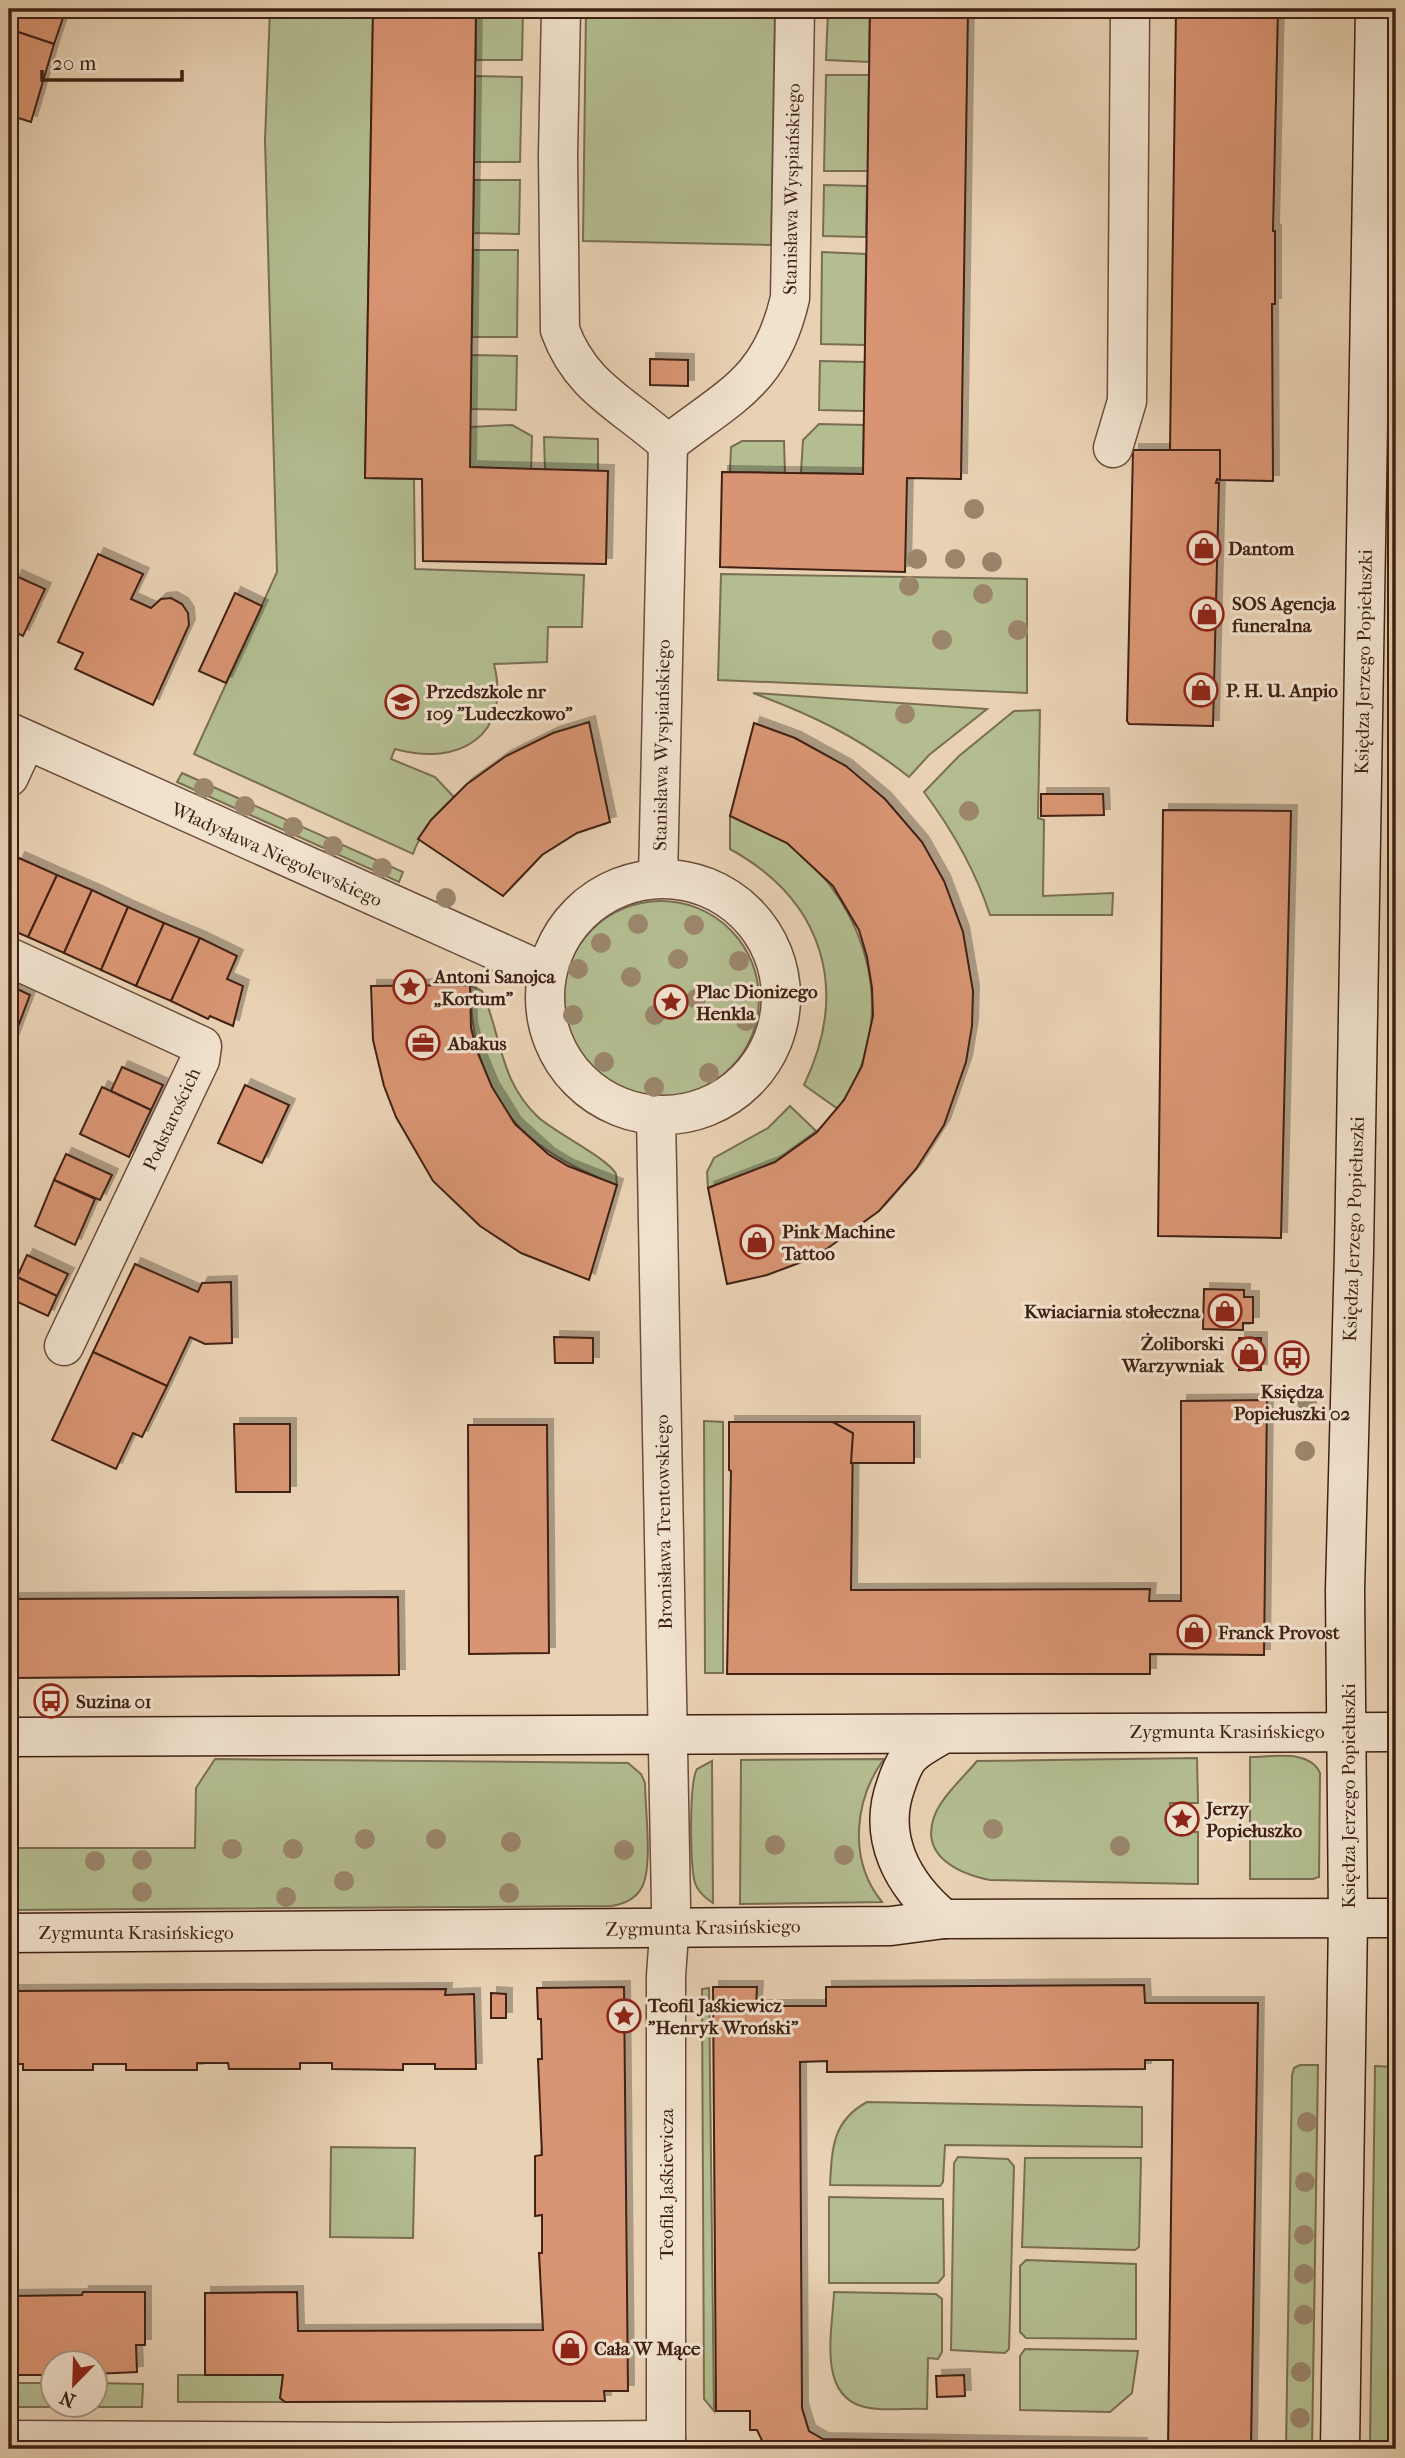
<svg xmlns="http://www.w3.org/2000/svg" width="1405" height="2458" font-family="'IM FELL French Canon',serif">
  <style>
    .green { fill: #b3bd90; stroke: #796e52; stroke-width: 2 }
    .building { fill: #d99573; stroke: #3f2013; stroke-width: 2; filter: url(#shadow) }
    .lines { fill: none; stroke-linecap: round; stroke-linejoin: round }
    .street-casing { stroke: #6a4c3b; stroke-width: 41 }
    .secondary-casing { stroke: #3f2013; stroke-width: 41 }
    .street { stroke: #f1e2ce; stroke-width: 38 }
    .secondary { stroke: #f1e2ce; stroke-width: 38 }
    .tram { stroke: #3f2013; stroke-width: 2 }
    .tree { fill: #9b866c }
    .labels { text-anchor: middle; stroke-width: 6; stroke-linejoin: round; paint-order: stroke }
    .street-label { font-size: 19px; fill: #3f2013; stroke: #f1e2ce }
    .poi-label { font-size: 19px; font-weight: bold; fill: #3f2013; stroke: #f1e2ce; text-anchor: start }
  </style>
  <defs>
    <filter id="shadow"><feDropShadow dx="6" dy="-6" stdDeviation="0" flood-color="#0004"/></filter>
  </defs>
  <rect width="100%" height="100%" fill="#e9d2b4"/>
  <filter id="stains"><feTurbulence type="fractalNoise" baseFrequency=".00286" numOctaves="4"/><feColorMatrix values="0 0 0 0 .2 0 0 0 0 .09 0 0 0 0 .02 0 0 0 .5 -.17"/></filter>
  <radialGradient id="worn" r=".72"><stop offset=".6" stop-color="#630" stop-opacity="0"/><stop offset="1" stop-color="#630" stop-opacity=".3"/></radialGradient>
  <g class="green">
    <path d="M270 9H373L365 478 414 479 415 569 584 575 582 627H548L547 662 494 664C512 736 459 767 395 749L391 759 435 777 454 797C437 815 421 830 413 854L194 754 277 572 265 140Z"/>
    <polygon points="476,9 523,9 522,60 476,60"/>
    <polygon points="586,9 775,9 771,245 583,241"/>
    <polygon points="828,10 870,12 869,62 826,60"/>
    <polygon points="826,75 869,75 868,171 824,171"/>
    <polygon points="475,76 522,77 520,162 474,162"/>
    <polygon points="474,180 520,180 519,234 473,233"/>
    <polygon points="824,185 867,186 866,237 823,236"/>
    <polygon points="473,250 518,250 517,337 472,337"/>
    <polygon points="822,252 866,254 865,345 821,344"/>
    <polygon points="471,355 517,356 516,410 471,409"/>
    <polygon points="820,361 865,362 864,411 819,410"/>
    <polygon points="819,424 864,425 863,474 801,473 803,440"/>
    <polygon points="512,425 532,436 531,470 470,467 470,427"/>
    <polygon points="544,437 598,439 598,471 545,470"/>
    <polygon points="742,441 784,441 785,473 730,472 731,447"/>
    <polygon points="721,574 1027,579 1027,693 718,680"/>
    <path d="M753 693 987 709 929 755 909 777C859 737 812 715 753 693Z"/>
    <path d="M1040 710 1038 818 1044 820 1043 896 1113 893 1112 915H990C975 869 953 831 924 792L959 756 1014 711Z"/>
    <polygon points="182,773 403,872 399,882 177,782"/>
    <path d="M730 816C749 823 771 831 788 843 870 906 902 1021 838 1109L804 1085C850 989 824 901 730 849Z"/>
    <circle cx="661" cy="999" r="98"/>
    <path d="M470 985 482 991C502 1037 499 1080 538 1117 554 1132 609 1159 616 1174 616 1175 617 1184 617 1185 515 1147 473 1095 470 985Z"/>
    <polygon points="790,1106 817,1132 775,1162 708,1188 707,1172 714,1158 768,1128"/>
    <polygon points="704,1421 723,1422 723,1673 705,1673"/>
    <path d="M1250 1757C1272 1757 1310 1749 1320 1773L1319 1877 1313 1879H1250Z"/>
    <path d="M1197 1758 1198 1803H1170V1831L1198 1832V1884L990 1880C960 1874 920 1857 934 1817 941 1797 964 1777 977 1761Z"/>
    <path d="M215 1759 628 1763 641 1774 645 1783C645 1808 653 1866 642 1887 636 1899 624 1904 611 1906L9 1910V1848H195L196 1788Z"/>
    <path d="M884 1759C854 1800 848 1860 882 1902L740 1904 741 1760Z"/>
    <path d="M712 1761 713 1903C705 1898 698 1892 695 1883 690 1865 689 1783 697 1769Z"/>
    <rect x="1388" y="1952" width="8" height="64"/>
    <polygon points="709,1988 714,2411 704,2399 702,1989"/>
    <polygon points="1300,2065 1318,2065 1312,2449 1286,2449 1292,2075 1294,2068"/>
    <polygon points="1375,2066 1396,2067 1396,2449 1370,2449"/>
    <path d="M867 2102 1142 2107V2147L945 2145 943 2182 940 2186 830 2185C832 2149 832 2121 867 2102Z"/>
    <polygon points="331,2147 415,2148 413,2238 330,2237"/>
    <polygon points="958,2157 1008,2159 1014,2166 1009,2349 1005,2353 951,2350 954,2163"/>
    <polygon points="1025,2158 1141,2158 1139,2247 1135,2250 1022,2247"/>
    <polygon points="829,2197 943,2199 944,2276 938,2283 829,2283"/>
    <polygon points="1026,2260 1136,2264 1136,2339 1026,2338 1020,2332 1020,2266"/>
    <path d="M834 2292 936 2294 942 2299V2352L938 2359 928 2358 927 2409C907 2408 880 2412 861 2406 817 2392 833 2327 834 2292Z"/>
    <polygon points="1025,2349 1138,2351 1132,2393 1110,2412 1020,2410 1020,2356"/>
    <polygon points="178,2375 283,2375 281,2398 285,2402 178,2402"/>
    <polygon points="9,2383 52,2383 52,2406 94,2406 95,2383 143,2384 142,2407 9,2407"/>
  </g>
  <g class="building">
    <polygon points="9,9 66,9 54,44 9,29"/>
    <polygon points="373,9 476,9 470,467 608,471 606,564 423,561 422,479 365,478"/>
    <polygon points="870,9 968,9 961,479 907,478 905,572 720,567 722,472 863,474"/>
    <polygon points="1176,9 1278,9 1273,231 1275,231 1275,304 1272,304 1273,481 1220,480 1220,450 1170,450"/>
    <polygon points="9,29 54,44 31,122 9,115"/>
    <polygon points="650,359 688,360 688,386 650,385"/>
    <polygon points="1133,450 1220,450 1220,480 1217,479 1216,483 1219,483 1213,726 1129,724 1127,721"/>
    <polygon points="98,554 143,574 131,599 151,608 161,599 171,598 182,604 188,613 189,625 153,705 75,669 83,653 58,642"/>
    <polygon points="16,576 45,589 23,636 9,629 9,591"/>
    <polygon points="235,593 262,606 226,683 199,671"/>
    <polygon points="589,722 610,822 577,833 542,855 503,896 418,839 431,820 467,784 506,756 553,733"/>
    <polygon points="754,723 795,738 846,766 885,799 922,842 944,881 963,932 973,991 972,1026 966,1062 944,1125 916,1169 879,1211 828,1248 807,1260 767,1275 727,1284 708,1188 775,1162 817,1132 844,1100 862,1066 873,1016 872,988 867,957 859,930 833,886 787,843 730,816"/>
    <polygon points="1041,794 1103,794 1104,815 1041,816"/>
    <polygon points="1163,810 1291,811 1281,1238 1158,1236"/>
    <polygon points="19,858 57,875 28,937 9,929 9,880"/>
    <polygon points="57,875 92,890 64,953 28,937"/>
    <polygon points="92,890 128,907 101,970 64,953"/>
    <polygon points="128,907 164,923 136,986 101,970"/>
    <polygon points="164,923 200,938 171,1001 136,986"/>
    <polygon points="200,938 237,956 227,979 243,986 233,1026 210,1016 208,1019 171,1001"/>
    <polygon points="9,985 30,995 11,1045 9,1044"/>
    <polygon points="470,985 471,1028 477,1051 492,1087 515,1124 548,1154 568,1166 617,1185 589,1280 521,1253 480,1226 433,1181 396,1117 384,1086 373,1040 371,986"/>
    <polygon points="122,1067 163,1085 151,1110 111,1091"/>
    <polygon points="245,1085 289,1105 262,1163 218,1143"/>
    <polygon points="102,1087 151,1110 129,1157 80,1134"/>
    <polygon points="66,1154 112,1175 100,1200 54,1180"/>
    <polygon points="54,1180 95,1199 75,1245 35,1226"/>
    <polygon points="27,1255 68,1274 57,1296 17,1277"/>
    <polygon points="135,1264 198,1292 202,1283 231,1282 232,1343 205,1344 190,1337 167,1386 93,1352"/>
    <polygon points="17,1277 57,1296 48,1316 9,1298"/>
    <polygon points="1204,1289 1244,1290 1244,1297 1253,1297 1253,1323 1243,1323 1243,1330 1203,1329"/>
    <polygon points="554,1337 593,1338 593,1363 555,1363"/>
    <rect x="1239" y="1338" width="22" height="32"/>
    <polygon points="93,1352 167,1386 142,1437 133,1433 116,1469 52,1440"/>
    <polygon points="1267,1400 1264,1655 1150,1654 1150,1674 727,1674 731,1471 729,1470 729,1422 833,1422 853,1433 851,1590 1150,1589 1149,1601 1181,1601 1181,1401"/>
    <polygon points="833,1422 914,1422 914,1463 851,1463 853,1433"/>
    <polygon points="234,1424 290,1424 290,1492 236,1492"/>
    <polygon points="468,1425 547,1425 549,1653 469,1654"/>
    <polygon points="398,1597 399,1675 9,1678 9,1599"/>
    <polygon points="1144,1985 1145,2003 1258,2003 1251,2449 1168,2449 1173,2060 1145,2060 1145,2069 827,2072 827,2061 800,2062 802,2408 809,2431 823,2439 1141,2444 1141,2449 766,2449 757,2430 750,2430 750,2411 716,2411 713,1987 757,1987 756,2006 826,2006 826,1987"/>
    <polygon points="624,1987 628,2391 604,2391 605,2401 285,2402 280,2398 283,2375 205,2375 205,2293 297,2292 298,2331 543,2330 539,2253 542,2253 542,2215 535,2216 535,2156 542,2155 538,2059 542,2059 541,2019 538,2019 537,1988"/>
    <polygon points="446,1989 445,1995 474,1994 476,2069 435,2069 435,2064 403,2064 403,2070 332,2069 332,2063 300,2063 300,2069 229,2069 228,2063 197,2063 197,2070 126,2070 126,2064 93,2064 93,2070 23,2070 23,2064 9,2064 9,1991"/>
    <polygon points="491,1993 506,1994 506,2018 491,2018"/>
    <polygon points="83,2292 145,2292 145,2345 136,2345 137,2372 94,2374 94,2364 52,2364 52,2375 9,2375 9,2296 82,2295"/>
    <polygon points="964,2375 965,2396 937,2397 936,2376"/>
  </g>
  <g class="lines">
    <defs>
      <g id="street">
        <path d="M561 9 558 155 560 330C581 388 624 404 668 444 729 396 771 382 790 298L795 9"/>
        <polyline points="1113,448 1127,401 1130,9"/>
        <polyline points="9,732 546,973"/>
        <polyline points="9,777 26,740"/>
        <polyline points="658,878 668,444"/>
        <circle cx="663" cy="997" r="118"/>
        <polyline points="9,957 202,1046 200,1060 64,1346"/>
        <polyline points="656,1116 671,1906 666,1976 666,2440"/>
        <polyline points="9,2440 389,2442 666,2440"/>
      </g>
      <g id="secondary">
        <path d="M943 1734C933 1740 919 1747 911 1755 904 1762 899 1776 896 1785 877 1837 902 1884 944 1919"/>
        <polyline points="9,1737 1396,1732"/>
        <polyline points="9,1933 891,1926 944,1919 1396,1918"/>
        <polyline points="1340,2449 1348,1918 1345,1590 1354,1252 1375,9"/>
      </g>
    </defs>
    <use href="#street" class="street-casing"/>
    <use href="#secondary" class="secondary-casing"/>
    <use href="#street" class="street"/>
    <use href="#secondary" class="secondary"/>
    <polyline class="tram" points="1394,2449 1396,2280"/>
  </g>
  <g class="tree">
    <circle cx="974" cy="509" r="10"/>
    <circle cx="917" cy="559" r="10"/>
    <circle cx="955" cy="559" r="10"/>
    <circle cx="992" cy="562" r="10"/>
    <circle cx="909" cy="586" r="10"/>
    <circle cx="983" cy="594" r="10"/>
    <circle cx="1018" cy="630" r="10"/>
    <circle cx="942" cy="640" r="10"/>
    <circle cx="905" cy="714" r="10"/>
    <circle cx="204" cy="788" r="10"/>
    <circle cx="245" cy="806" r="10"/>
    <circle cx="969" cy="811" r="10"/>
    <circle cx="293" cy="827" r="10"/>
    <circle cx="333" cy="846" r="10"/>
    <circle cx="382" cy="868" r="10"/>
    <circle cx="446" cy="898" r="10"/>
    <circle cx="638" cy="924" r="10"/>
    <circle cx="694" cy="925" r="10"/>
    <circle cx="601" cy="943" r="10"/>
    <circle cx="678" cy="959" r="10"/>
    <circle cx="739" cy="961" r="10"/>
    <circle cx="578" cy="969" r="10"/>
    <circle cx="631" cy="977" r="10"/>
    <circle cx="696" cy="999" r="10"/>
    <circle cx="573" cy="1015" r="10"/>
    <circle cx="655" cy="1015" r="10"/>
    <circle cx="746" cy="1021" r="10"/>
    <circle cx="604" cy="1062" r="10"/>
    <circle cx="709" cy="1073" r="10"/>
    <circle cx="654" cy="1087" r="10"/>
    <circle cx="1307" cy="1402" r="10"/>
    <circle cx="1305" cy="1451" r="10"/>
    <circle cx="993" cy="1829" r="10"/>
    <circle cx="365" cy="1839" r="10"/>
    <circle cx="436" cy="1839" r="10"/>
    <circle cx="511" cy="1842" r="10"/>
    <circle cx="775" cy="1845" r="10"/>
    <circle cx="1120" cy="1846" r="10"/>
    <circle cx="232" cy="1849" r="10"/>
    <circle cx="293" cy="1849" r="10"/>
    <circle cx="624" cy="1850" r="10"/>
    <circle cx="844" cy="1855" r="10"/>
    <circle cx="142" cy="1860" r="10"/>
    <circle cx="95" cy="1861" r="10"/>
    <circle cx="344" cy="1881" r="10"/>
    <circle cx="142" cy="1892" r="10"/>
    <circle cx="509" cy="1893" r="10"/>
    <circle cx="286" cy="1897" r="10"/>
    <circle cx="1307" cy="2122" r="10"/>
    <circle cx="1305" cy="2182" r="10"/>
    <circle cx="1304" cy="2235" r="10"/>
    <circle cx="1304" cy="2274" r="10"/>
    <circle cx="1304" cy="2315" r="10"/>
    <circle cx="1301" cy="2372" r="10"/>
    <circle cx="1300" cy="2418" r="10"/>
  </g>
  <defs>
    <symbol id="shop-ring" viewBox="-11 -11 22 22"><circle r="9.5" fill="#f1e2ce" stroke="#8f2418" stroke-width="1.5"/><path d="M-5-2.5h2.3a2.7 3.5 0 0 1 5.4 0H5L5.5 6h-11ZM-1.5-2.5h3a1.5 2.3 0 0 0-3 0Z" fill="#8f2418"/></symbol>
    <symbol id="school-ring" viewBox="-11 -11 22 22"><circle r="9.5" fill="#f1e2ce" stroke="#8f2418" stroke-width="1.5"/><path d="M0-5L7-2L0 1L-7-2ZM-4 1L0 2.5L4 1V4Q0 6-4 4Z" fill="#8f2418"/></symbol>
    <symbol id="sight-ring" viewBox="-11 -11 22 22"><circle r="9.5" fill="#f1e2ce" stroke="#8f2418" stroke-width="1.5"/><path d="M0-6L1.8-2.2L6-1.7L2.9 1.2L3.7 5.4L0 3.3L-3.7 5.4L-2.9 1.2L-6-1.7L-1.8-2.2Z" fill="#8f2418"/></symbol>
    <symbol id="office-ring" viewBox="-11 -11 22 22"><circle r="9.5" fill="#f1e2ce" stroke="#8f2418" stroke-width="1.5"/><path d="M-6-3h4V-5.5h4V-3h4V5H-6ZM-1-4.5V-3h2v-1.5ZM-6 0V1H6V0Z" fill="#8f2418"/></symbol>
    <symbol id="bus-ring" viewBox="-11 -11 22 22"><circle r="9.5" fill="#f1e2ce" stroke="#8f2418" stroke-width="1.5"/><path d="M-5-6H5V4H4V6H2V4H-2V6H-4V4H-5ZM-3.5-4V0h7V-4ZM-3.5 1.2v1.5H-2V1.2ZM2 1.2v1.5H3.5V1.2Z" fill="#8f2418"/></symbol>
  </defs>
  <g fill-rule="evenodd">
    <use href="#shop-ring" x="1185" y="529" width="38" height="38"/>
    <use href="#shop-ring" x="1188" y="595" width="38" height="38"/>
    <use href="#shop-ring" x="1182" y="671" width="38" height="38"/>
    <use href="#school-ring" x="383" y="683" width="38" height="38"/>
    <use href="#sight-ring" x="391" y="968" width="38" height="38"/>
    <use href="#sight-ring" x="652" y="983" width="38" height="38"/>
    <use href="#office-ring" x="404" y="1024" width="38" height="38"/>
    <use href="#shop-ring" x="738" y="1223" width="38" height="38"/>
    <use href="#shop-ring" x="1206" y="1292" width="38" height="38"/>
    <use href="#shop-ring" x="1230" y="1335" width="38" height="38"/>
    <use href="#bus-ring" x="1273" y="1339" width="38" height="38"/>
    <use href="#shop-ring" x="1175" y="1613" width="38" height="38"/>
    <use href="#bus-ring" x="32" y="1682" width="38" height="38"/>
    <use href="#sight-ring" x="1163" y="1800" width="38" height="38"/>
    <use href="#sight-ring" x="605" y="1997" width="38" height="38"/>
    <use href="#shop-ring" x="551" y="2329" width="38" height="38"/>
  </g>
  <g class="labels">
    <g class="street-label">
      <text transform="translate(791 189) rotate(-89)" y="7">Stanisława Wyspiańskiego</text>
      <text transform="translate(1363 662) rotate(-89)" y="7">Księdza Jerzego Popiełuszki</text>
      <text transform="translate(661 745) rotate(-89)" y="7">Stanisława Wyspiańskiego</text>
      <text transform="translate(277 854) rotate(24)" y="7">Władysława Niegolewskiego</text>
      <text transform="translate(171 1119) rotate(-65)" y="7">Podstarościch</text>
      <text transform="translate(1353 1229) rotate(-88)" y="7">Księdza Jerzego Popiełuszki</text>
      <text transform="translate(663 1522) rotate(-91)" y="7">Bronisława Trentowskiego</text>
      <text x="1227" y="1738">Zygmunta Krasińskiego</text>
      <text transform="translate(1348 1796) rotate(-90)" y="7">Księdza Jerzego Popiełuszki</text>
      <text transform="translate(703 1927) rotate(-1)" y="7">Zygmunta Krasińskiego</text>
      <text x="136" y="1939">Zygmunta Krasińskiego</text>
      <text transform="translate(666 2184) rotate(-90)" y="7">Teofila Jaśkiewicza</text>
    </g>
    <g class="poi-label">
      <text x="1228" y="555">Dantom</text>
      <text x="1232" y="610">SOS Agencja<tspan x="1232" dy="22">funeralna</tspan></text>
      <text x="1226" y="697">P. H. U. Anpio</text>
      <text x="426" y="698">Przedszkole nr<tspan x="426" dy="22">109 "Ludeczkowo"</tspan></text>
      <text x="434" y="983">Antoni Sanojca<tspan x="434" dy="22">„Kortum”</tspan></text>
      <text x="696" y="998">Plac Dionizego<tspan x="696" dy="22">Henkla</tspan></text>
      <text x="448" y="1050">Abakus</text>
      <text x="782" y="1238">Pink Machine<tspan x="782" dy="22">Tattoo</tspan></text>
      <text x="1200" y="1318" text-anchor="end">Kwiaciarnia stołeczna</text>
      <text x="1224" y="1350" text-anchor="end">Żoliborski<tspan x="1224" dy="22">Warzywniak</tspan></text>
      <text x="1292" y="1398" text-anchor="middle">Księdza<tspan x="1292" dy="22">Popiełuszki 02</tspan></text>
      <text x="1218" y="1639">Franck Provost</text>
      <text x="76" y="1708">Suzina 01</text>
      <text x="1206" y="1815">Jerzy<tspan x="1206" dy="22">Popiełuszko</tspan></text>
      <text x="648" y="2012">Teofil Jaśkiewicz<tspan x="648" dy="22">"Henryk Wroński"</tspan></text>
      <text x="594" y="2355">Cała W Mące</text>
    </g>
  </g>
  <rect width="1405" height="2458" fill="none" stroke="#e9d2b4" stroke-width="35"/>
  <rect x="10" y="10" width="1384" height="2437" fill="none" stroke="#3f2013" stroke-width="3.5"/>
  <rect x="18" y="18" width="1370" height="2423" fill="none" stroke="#3f2013" stroke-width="2"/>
  <g transform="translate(74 2384) rotate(203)"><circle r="33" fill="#f1e2ce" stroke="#aa9483" stroke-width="2"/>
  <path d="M0-5L12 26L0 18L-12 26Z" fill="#8f2418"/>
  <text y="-10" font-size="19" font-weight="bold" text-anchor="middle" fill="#3f2013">N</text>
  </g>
  <path d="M42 70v10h140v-10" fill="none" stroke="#3f2013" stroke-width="3.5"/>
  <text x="52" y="70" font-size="21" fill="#3f2013" stroke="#f1e2ce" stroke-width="5" paint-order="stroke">20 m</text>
  <rect width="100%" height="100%" filter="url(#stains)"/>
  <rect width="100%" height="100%" fill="url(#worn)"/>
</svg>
